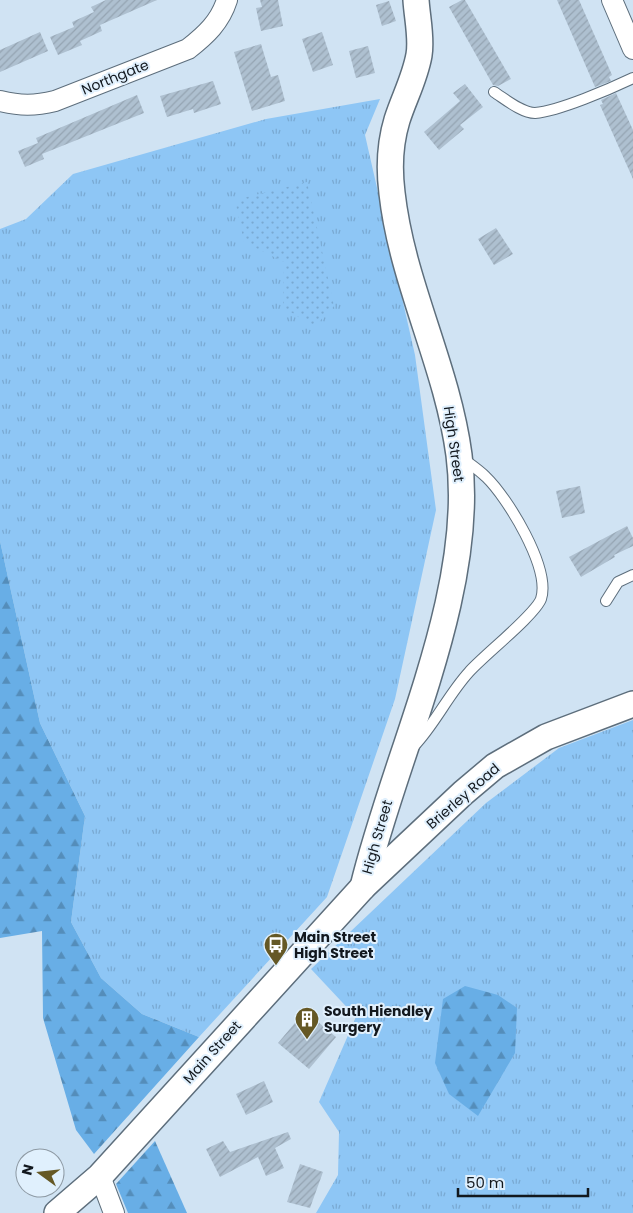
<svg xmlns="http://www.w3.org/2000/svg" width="633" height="1213" font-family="Poppins,sans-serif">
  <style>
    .grass { fill: url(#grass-tufts) }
    .forest { fill: url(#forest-firs) }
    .park { fill: url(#park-dots) }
    .building { fill: url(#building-hatch) }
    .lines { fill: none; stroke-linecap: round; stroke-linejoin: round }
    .service-casing { stroke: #5d6e7c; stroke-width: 12 }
    .minor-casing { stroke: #5d6e7c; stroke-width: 22 }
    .tertiary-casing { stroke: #5d6e7c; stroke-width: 28 }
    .service { stroke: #fff; stroke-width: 10 }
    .minor { stroke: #fff; stroke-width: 20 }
    .tertiary { stroke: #fff; stroke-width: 25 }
    .labels { text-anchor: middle; stroke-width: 4; stroke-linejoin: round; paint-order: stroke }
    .street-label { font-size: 14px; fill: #12181e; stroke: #e0f0fd }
    .poi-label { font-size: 14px; font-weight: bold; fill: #12181e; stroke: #e0f0fd; text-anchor: start }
  </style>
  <defs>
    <pattern id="grass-tufts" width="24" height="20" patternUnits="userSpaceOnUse" patternTransform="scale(1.25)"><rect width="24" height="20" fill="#8ec6f5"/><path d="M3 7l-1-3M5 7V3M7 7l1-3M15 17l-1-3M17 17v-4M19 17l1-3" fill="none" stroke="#79a9d2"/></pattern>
    <pattern id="forest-firs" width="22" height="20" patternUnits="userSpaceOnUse" patternTransform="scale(1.25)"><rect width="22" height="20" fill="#68aee6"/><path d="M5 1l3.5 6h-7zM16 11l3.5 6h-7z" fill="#548dba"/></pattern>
    <pattern id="park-dots" width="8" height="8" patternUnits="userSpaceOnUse" patternTransform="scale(1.25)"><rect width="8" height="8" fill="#8ec6f5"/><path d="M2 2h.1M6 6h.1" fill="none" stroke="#79a9d2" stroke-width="1.8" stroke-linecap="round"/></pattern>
    <pattern id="building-hatch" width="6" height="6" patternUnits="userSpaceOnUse" patternTransform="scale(1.25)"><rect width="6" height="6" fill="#aec0d0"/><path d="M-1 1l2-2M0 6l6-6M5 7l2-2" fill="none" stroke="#95a4b2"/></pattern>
  </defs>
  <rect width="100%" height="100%" fill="#d0e3f3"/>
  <g class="grass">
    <polygon points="380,99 365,135 415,355 436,510 395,699 327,897 199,1037 142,1014 101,978 71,922 85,816 40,723 0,541 0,229 26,219 73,174 266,119"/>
    <polygon points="633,720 633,1213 316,1213 338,1175 339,1132 319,1102 356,1017 311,969 486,803 559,748"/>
  </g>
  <g class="forest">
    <polygon points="0,541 40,723 85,816 71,922 101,978 142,1014 199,1037 94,1154 76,1130 43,1018 42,931 0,938"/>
    <polygon points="465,986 498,995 517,1008 515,1053 478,1116 449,1094 435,1063 443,999"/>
    <polygon points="155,1141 187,1213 128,1213 116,1184"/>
  </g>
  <polygon class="park" points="307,182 334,306 314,327 283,307 284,262 244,242 235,200"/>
  <g class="building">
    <polygon points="106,0 157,0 100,25 102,31 80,41 82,45 58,55 50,37 74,27 72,22 94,12 91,7"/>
    <polygon points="260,0 278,0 283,26 261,31 256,8 262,7"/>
    <polygon points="462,0 465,0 511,79 498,86 493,85 449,7"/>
    <polygon points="557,0 579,0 612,75 609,77 611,81 595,87"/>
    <polygon points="389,1 396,21 382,26 376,5"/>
    <polygon points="40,32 48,51 0,72 0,50"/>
    <polygon points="322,32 333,65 313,72 302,39"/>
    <polygon points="261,44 271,77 278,75 285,101 252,111 234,52"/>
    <polygon points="368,46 375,73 356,78 349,51"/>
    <polygon points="213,81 221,104 194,113 193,109 167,117 160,96"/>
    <polygon points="465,84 483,107 460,125 464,129 439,150 424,132 460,101 453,93"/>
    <polygon points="616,93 633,130 633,179 600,105 603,104 601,100"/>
    <polygon points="137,95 144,113 42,154 40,148 44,159 25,167 18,151 38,143 36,138"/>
    <polygon points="496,228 513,254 494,265 478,239"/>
    <polygon points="580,486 585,513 562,518 556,491"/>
    <polygon points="627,526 633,538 633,546 614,555 615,557 581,577 569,557"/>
    <polygon points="305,1011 336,1037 309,1069 278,1043"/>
    <polygon points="264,1081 273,1102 246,1115 236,1094"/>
    <polygon points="288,1132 291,1139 275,1148 284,1168 266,1176 258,1157 220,1177 206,1149 223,1141 230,1152"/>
    <polygon points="300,1164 323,1172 310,1208 287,1202"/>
  </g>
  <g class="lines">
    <defs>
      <g id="service">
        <path d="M494 92C505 99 522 113 535 113 559 111 610 89 633 78"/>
        <polyline points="606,601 618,582 633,575"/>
        <path d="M414 746C435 724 448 695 469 672 483 656 535 615 541 599 551 568 507 497 486 477 479 470 470 464 462 458"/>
      </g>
      <g id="minor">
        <polyline points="612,0 633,49"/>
        <path d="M0 101C20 106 35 106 55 101L188 49C206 35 220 22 227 0"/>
        <polyline points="100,1176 114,1213"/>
      </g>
      <g id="tertiary">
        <path d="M363 887C395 753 477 593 459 455 447 365 402 283 392 193 389 169 390 143 397 120 404 98 415 78 419 55 422 38 417 17 416 0"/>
        <polyline points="57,1213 100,1176 363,887 463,793 495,766 546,737 633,704"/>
      </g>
    </defs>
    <use href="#service" class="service-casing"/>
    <use href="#minor" class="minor-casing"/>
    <use href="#tertiary" class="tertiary-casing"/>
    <use href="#service" class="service"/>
    <use href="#minor" class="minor"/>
    <use href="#tertiary" class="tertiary"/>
  </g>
  <defs>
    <symbol id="bus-pin" viewBox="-11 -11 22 30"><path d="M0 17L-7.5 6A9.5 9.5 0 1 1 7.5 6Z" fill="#655825" stroke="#e0f0fd"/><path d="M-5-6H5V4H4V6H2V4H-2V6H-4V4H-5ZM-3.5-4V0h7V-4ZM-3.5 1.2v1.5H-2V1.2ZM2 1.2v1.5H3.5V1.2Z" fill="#fff"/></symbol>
    <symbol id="building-pin" viewBox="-11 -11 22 30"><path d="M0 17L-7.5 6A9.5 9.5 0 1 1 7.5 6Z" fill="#655825" stroke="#e0f0fd"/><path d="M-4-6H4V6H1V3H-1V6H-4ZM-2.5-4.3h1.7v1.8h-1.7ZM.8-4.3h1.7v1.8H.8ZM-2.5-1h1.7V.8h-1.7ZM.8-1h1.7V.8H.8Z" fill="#fff"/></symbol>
  </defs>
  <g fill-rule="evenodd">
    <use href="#bus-pin" x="262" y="931" width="28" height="38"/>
    <use href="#building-pin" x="293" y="1005" width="28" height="38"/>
  </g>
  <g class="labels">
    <g class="street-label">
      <text transform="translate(115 77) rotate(-22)" y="5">Northgate</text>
      <text transform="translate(454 444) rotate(82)" y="5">High Street</text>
      <text transform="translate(463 796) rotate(-41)" y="5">Brierley Road</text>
      <text transform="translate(377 837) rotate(-74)" y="5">High Street</text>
      <text transform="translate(212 1052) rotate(-48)" y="5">Main Street</text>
    </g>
    <g class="poi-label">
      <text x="294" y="942">Main Street<tspan x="294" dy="16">High Street</tspan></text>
      <text x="324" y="1016">South Hiendley<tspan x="324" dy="16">Surgery</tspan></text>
    </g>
  </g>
  <g transform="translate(40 1173) rotate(285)"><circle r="24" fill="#e0f0fd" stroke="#8e9aa4"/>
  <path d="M0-4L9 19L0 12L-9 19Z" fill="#655825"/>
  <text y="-8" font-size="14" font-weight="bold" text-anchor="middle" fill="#12181e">N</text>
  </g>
  <path d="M458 1188v8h130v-8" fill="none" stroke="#12181e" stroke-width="2.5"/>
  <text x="466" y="1188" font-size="15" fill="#12181e" stroke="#e0f0fd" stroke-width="4" paint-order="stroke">50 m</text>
</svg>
